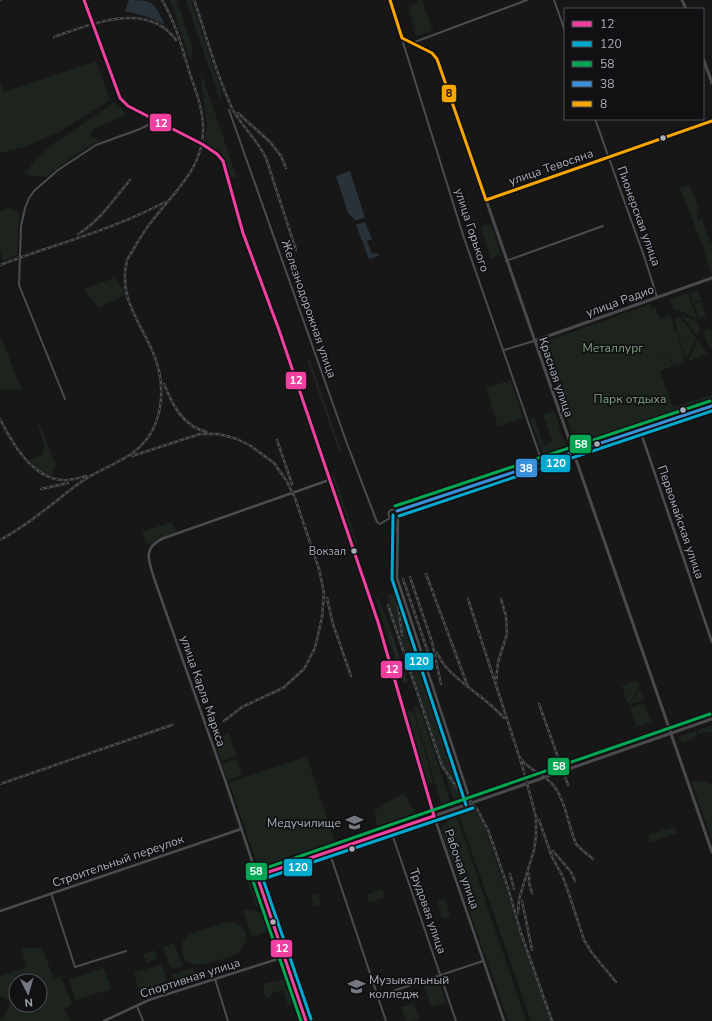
<svg xmlns="http://www.w3.org/2000/svg" width="712" height="1021" font-family="'Nunito Sans',sans-serif">
  <style>
    .green { fill: #1d241e; fill-rule: evenodd }
    .water { fill: #2a3239 }
    .lines { fill: none; stroke-linecap: round; stroke-linejoin: round }
    .stream { stroke: #2a3239; stroke-width: 1 }
    .minor { stroke: #4b4c50; stroke-width: 2 }
    .tertiary { stroke: #4b4c50; stroke-width: 2.5 }
    .secondary { stroke: #4a4a4e; stroke-width: 3 }
    .rail-casing { stroke: #4b4c4f; stroke-width: 2.5 }
    .rail { stroke: #111113; stroke-width: 1; stroke-dasharray: 3; stroke-linecap: butt }
    .bus-1-casing { stroke: #111113; stroke-width: 6 }
    .bus-2-casing { stroke: #111113; stroke-width: 6 }
    .bus-3-casing { stroke: #111113; stroke-width: 6 }
    .bus-4-casing { stroke: #111113; stroke-width: 6 }
    .bus-5-casing { stroke: #111113; stroke-width: 6 }
    .bus-1 { stroke: #f240a1; stroke-width: 3 }
    .bus-2 { stroke: #00a9ce; stroke-width: 3 }
    .bus-3 { stroke: #00a651; stroke-width: 3 }
    .bus-4 { stroke: #3a90db; stroke-width: 3 }
    .bus-5 { stroke: #f7a600; stroke-width: 3 }
    .bus-dot { fill: #a8adb8; stroke: #111113; stroke-width: 1.5 }
    .labels { text-anchor: middle; stroke-width: 3.5; stroke-linejoin: round; paint-order: stroke }
    .bus-label { font-size: 11px; fill: #a8adb8; stroke: #111113; text-anchor: end }
    .street-label { font-size: 12px; fill: #a8adb8; stroke: #111113 }
    .park-label { font-size: 12px; fill: #7fa381; stroke: #111113 }
    .poi-label { font-size: 12px; fill: #a8adb8; stroke: #111113; text-anchor: end }
    .line-badge { stroke: #111113; stroke-width: 1.5 }
    .badge-label { font-size: 11px; text-anchor: middle; font-weight: bold; fill: #fff }
    .pale-badge-label { font-size: 11px; text-anchor: middle; font-weight: bold; fill: #111 }
  </style>
  <rect width="100%" height="100%" fill="#171717"/>
  <g class="green">
    <polygon points="170,0 177,0 178,4 192,47 191,63"/>
    <polygon points="186,0 191,0 220,87 222,106"/>
    <polygon points="419,0 422,0 433,31 416,36 409,8"/>
    <polygon points="96,61 110,100 57,133 24,147 0,153 0,80 4,92"/>
    <path d="M200 69 237 178 231 177C225 157 222 154 204 142L207 125Z"/>
    <path d="M115 102 127 115 93 129 90 137 103 140C82 148 64 163 46 177L25 175 34 161 53 144Z"/>
    <polygon points="690,185 699,209 697,216 699,220 702,219 710,242 712,242 712,273 711,273 702,244 680,188"/>
    <polygon points="9,208 19,211 17,255 3,261 0,249 0,211"/>
    <polygon points="491,224 501,255 491,259 481,227"/>
    <polygon points="115,278 126,294 99,308 83,289"/>
    <polygon points="697,290 701,299 693,303 690,292"/>
    <polygon points="688,293 697,319 680,311 679,309 674,310 670,299"/>
    <polygon points="701,301 706,316 700,318 701,320 699,319 694,304"/>
    <polygon points="650,304 652,309 655,308 660,319 670,315 674,326 673,333 676,329 685,362 674,366 671,360 662,354 666,346 661,354 670,360 673,366 660,371 673,407 712,395 712,398 576,445 542,343"/>
    <polygon points="681,314 697,322 700,329 697,336"/>
    <polygon points="680,317 696,338 686,360 674,319"/>
    <polygon points="711,329 712,348 710,349 703,331"/>
    <polygon points="0,335 20,386 23,391 13,389 0,390"/>
    <polygon points="698,340 708,354 688,361"/>
    <polygon points="309,357 342,453 339,452 308,363"/>
    <polygon points="511,380 523,418 498,426 486,388"/>
    <polygon points="554,411 566,446 543,454 530,419 534,418 544,445 552,442 543,414"/>
    <path d="M39 422 56 466 52 471V476C43 475 34 468 30 460L42 455 45 447 38 425Z"/>
    <polygon points="334,474 358,546 355,542 332,477"/>
    <polygon points="172,522 177,533 147,544 142,532"/>
    <polygon points="397,592 467,799 455,803 387,595"/>
    <polygon points="375,598 379,599 391,630 408,682 403,683"/>
    <polygon points="637,680 640,687 628,704 622,686"/>
    <polygon points="640,689 644,700 629,705"/>
    <polygon points="644,703 651,722 636,727 630,708"/>
    <polygon points="417,706 422,715 451,804 442,807 413,707"/>
    <polygon points="413,710 433,782 428,785 405,713"/>
    <polygon points="712,725 712,732 699,734 698,730"/>
    <polygon points="696,731 697,735 693,739 683,743 678,737"/>
    <polygon points="229,733 237,756 221,761 214,738"/>
    <polygon points="307,757 336,845 260,872 229,782"/>
    <polygon points="237,759 242,775 228,780 221,764"/>
    <polygon points="693,780 708,782 712,785 712,838 711,838 692,783"/>
    <polygon points="404,793 417,816 381,829 377,825 374,812 382,805"/>
    <polygon points="475,810 483,823 551,1021 531,1021 459,815"/>
    <polygon points="454,816 457,817 526,1021 508,1021 441,829 447,821 448,818"/>
    <polygon points="674,827 677,833 650,842 648,835"/>
    <polygon points="254,880 264,908 256,906 248,882"/>
    <polygon points="382,889 385,897 369,902 366,895"/>
    <polygon points="318,894 321,904 315,906 311,896"/>
    <polygon points="445,898 450,916 442,918 437,901"/>
    <polygon points="243,910 265,913 271,930 252,937"/>
    <path d="M226 922C247 921 253 941 237 954 222 958 184 978 182 950 181 943 184 938 190 934Z"/>
    <polygon points="174,943 182,966 171,969 163,947"/>
    <path d="M21 948H42L54 979 61 976 72 1004 64 1010 71 1021H0V1017L3 1018 12 1001 0 996V976L27 967ZM16 981H40V1005H16Z"/>
    <polygon points="154,950 157,959 146,963 143,954"/>
    <polygon points="162,964 167,981 139,990 134,973"/>
    <polygon points="104,968 111,989 75,1000 69,979"/>
    <polygon points="193,968 197,978 175,985 172,975"/>
    <polygon points="287,978 296,1003 288,1005 283,990 272,993 271,997 266,998 263,988 264,984"/>
    <polygon points="439,980 446,1003 431,1007 424,984"/>
    <polygon points="414,1003 420,1020 406,1021 401,1007"/>
  </g>
  <g class="water">
    <path d="M129 0C155 0 154 3 165 25L148 17 125 11Z"/>
    <polygon points="350,171 365,218 355,220 348,213 336,176"/>
    <polygon points="365,222 372,239 367,241 372,254 378,253 379,256 369,259 356,225"/>
  </g>
  <g class="lines">
    <polyline class="stream" points="390,633 405,681"/>
    <g class="minor">
      <polyline points="554,0 565,31"/>
      <polyline points="402,39 463,235 542,462"/>
      <polyline points="412,43 527,0"/>
      <polyline points="229,110 346,441 377,522 380,524 390,518"/>
      <polyline points="595,119 645,259 657,297"/>
      <polyline points="506,261 603,226"/>
      <polyline points="504,350 534,341"/>
      <polyline points="65,399 19,285 21,226 25,208 29,198 34,191 58,170 96,145 140,129 148,125 152,119"/>
      <circle cx="393" cy="514" r="4.5"/>
      <polyline points="391,518 397,530"/>
      <polyline points="391,831 456,1021"/>
      <polyline points="329,851 386,1021"/>
      <polyline points="51,893 75,967 126,951"/>
      <polyline points="215,979 228,1021"/>
      <polyline points="378,996 483,961"/>
      <polyline points="137,1006 143,1021"/>
    </g>
    <g class="tertiary">
      <polyline points="84,0 120,98 128,106 202,144 217,154 223,161 243,233 279,330 378,622 434,816 504,1021"/>
      <polyline points="640,430 712,642"/>
      <polyline points="398,515 397,578 471,803"/>
      <path d="M257 876 226 783 155 581C149 561 141 548 164 538L329 480"/>
      <polyline points="0,911 241,829"/>
      <polyline points="104,1021 149,1000 284,957"/>
    </g>
    <g class="secondary">
      <polyline points="390,0 402,38 432,53 439,64 712,852"/>
      <polyline points="682,0 686,9"/>
      <polyline points="703,58 712,83"/>
      <polyline points="486,200 712,121"/>
      <polyline points="534,341 712,278"/>
      <polyline points="397,511 712,406"/>
      <polyline points="306,1021 257,876 454,809 712,719"/>
    </g>
    <defs>
      <g id="rail">
        <polyline points="0,0 1,0"/>
        <path d="M194 0C207 36 216 76 233 110 242 127 258 140 266 158L296 250"/>
        <path d="M54 37C91 24 148 0 176 40"/>
        <polyline points="238,113 270,142 281,156 286,168"/>
        <path d="M78 234C99 222 114 199 130 180"/>
        <path d="M0 265C55 244 113 230 165 202"/>
        <path d="M164 384C172 404 183 427 207 432"/>
        <path d="M0 419C12 443 32 478 62 480 70 481 79 478 86 476"/>
        <polyline points="277,440 292,484"/>
        <polyline points="132,456 200,434 219,434 237,439 251,446 274,463 286,480 295,498 319,569 324,593 322,617 315,648 304,669 283,688 242,707 224,721"/>
        <polyline points="41,489 68,483"/>
        <path d="M0 540C28 525 53 503 78 484 94 472 112 466 128 456 165 433 168 386 152 350 138 319 118 296 127 260 135 247 142 233 152 221 174 192 205 167 203 127 203 108 195 89 189 71 182 47 175 21 162 0"/>
        <polyline points="426,574 468,687"/>
        <polyline points="410,577 432,642 441,684"/>
        <polyline points="403,579 432,664"/>
        <polyline points="327,598 333,624 351,676"/>
        <polyline points="468,599 522,765 536,817 536,836 534,850 519,899 518,913"/>
        <polyline points="398,603 402,635"/>
        <polyline points="388,605 442,766 456,786 477,809 488,830 508,888 521,933 552,1021"/>
        <path d="M437 653C440 657 442 663 445 666 462 686 487 698 504 718"/>
        <polyline points="496,682 498,662 507,634 506,616 501,599"/>
        <polyline points="539,704 568,785"/>
        <path d="M521 759C529 771 545 774 554 786 566 802 568 825 576 844L581 849 593 859"/>
        <polyline points="0,784 172,725"/>
        <polyline points="539,820 552,857 562,875 569,894 584,940 592,953 616,982"/>
        <polyline points="553,851 571,872 575,881"/>
        <polyline points="510,874 514,889"/>
        <polyline points="529,874 529,883 532,893"/>
        <polyline points="522,901 532,950"/>
      </g>
    </defs>
    <use href="#rail" class="rail-casing"/>
    <use href="#rail" class="rail"/>
    <defs>
      <g id="bus-1">
        <polyline points="84,0 120,98 128,106 202,144 217,154 223,161 243,233 279,330 378,622 434,816"/>
        <polyline points="257,876 434,816"/>
        <polyline points="257,876 306,1021"/>
      </g>
      <g id="bus-2">
        <polyline points="393,515 392,579 466,805"/>
        <polyline points="399,516 712,411"/>
        <polyline points="311,1019 263,879 473,808"/>
      </g>
      <g id="bus-3">
        <polyline points="395,506 710,401"/>
        <polyline points="301,1021 252,878 254,872 710,714"/>
      </g>
      <polyline id="bus-4" points="397,511 712,406"/>
      <polyline id="bus-5" points="390,0 402,38 432,53 437,59 486,200 712,121"/>
    </defs>
    <use href="#bus-1" class="bus-1-casing"/>
    <use href="#bus-2" class="bus-2-casing"/>
    <use href="#bus-3" class="bus-3-casing"/>
    <use href="#bus-4" class="bus-4-casing"/>
    <use href="#bus-5" class="bus-5-casing"/>
    <use href="#bus-1" class="bus-1"/>
    <use href="#bus-2" class="bus-2"/>
    <use href="#bus-3" class="bus-3"/>
    <use href="#bus-4" class="bus-4"/>
    <use href="#bus-5" class="bus-5"/>
  </g>
  <defs>
    <symbol id="university-bare" viewBox="-9 -9 18 18"><path d="M0-5L7-2L0 1L-7-2ZM-4 1L0 2.5L4 1V4Q0 6-4 4Z" fill="#757880" stroke="#111113" stroke-width="2.5" paint-order="stroke"/></symbol>
  </defs>
  <g fill-rule="evenodd">
    <use href="#university-bare" x="342" y="810" width="25" height="25"/>
    <use href="#university-bare" x="344" y="974" width="25" height="25"/>
  </g>
  <g class="bus-dot">
    <circle cx="663" cy="138" r="3.5"/>
    <circle cx="683" cy="410" r="3.5"/>
    <circle cx="597" cy="444" r="3.5"/>
    <circle cx="354" cy="551" r="3.5"/>
    <circle cx="352" cy="849" r="3.5"/>
    <circle cx="273" cy="922" r="3.5"/>
  </g>
  <g class="labels">
    <g class="bus-label">
      <text x="346" y="555">Вокзал</text>
    </g>
    <g class="street-label">
      <text transform="translate(551 167) rotate(-19)" y="4">улица Тевосяна</text>
      <text transform="translate(639 216) rotate(70)" y="4">Пионерская улица</text>
      <text transform="translate(472 230) rotate(72)" y="4">улица Горького</text>
      <text transform="translate(620 301) rotate(-20)" y="4">улица Радио</text>
      <text transform="translate(309 309) rotate(71)" y="4">Железнодорожная улица</text>
      <text transform="translate(556 377) rotate(71)" y="4">Красная улица</text>
      <text transform="translate(681 522) rotate(71)" y="4">Первомайская улица</text>
      <text transform="translate(203 691) rotate(71)" y="4">улица Карла Маркса</text>
      <text transform="translate(118 861) rotate(-19)" y="4">Строительный переулок</text>
      <text transform="translate(462 869) rotate(71)" y="4">Рабочая улица</text>
      <text transform="translate(428 911) rotate(71)" y="4">Трудовая улица</text>
      <text transform="translate(190 978) rotate(-18)" y="4">Спортивная улица</text>
    </g>
    <g class="park-label">
      <text x="613" y="352">Металлург</text>
      <text x="630" y="403">Парк отдыха</text>
    </g>
    <g class="poi-label">
      <text x="341" y="827">Медучилище</text>
      <text x="369" y="984" text-anchor="start">Музыкальный<tspan x="369" dy="14">колледж</tspan></text>
    </g>
  </g>
  <g class="line-badge">
    <rect x="441" y="84" width="16" height="19" rx="4" fill="#f7a600"/>
    <rect x="149" y="113" width="23" height="19" rx="4" fill="#f240a1"/>
    <rect x="285" y="371" width="22" height="19" rx="4" fill="#f240a1"/>
    <rect x="569" y="434" width="23" height="20" rx="4" fill="#00a651"/>
    <rect x="540" y="454" width="31" height="19" rx="4" fill="#00a9ce"/>
    <rect x="515" y="458" width="23" height="20" rx="4" fill="#3a90db"/>
    <rect x="404" y="652" width="30" height="19" rx="4" fill="#00a9ce"/>
    <rect x="380" y="660" width="23" height="19" rx="4" fill="#f240a1"/>
    <rect x="547" y="757" width="23" height="19" rx="4" fill="#00a651"/>
    <rect x="283" y="858" width="30" height="19" rx="4" fill="#00a9ce"/>
    <rect x="245" y="862" width="23" height="19" rx="4" fill="#00a651"/>
    <rect x="270" y="939" width="23" height="19" rx="4" fill="#f240a1"/>
  </g>
  <g class="badge-label">
    <text x="161" y="127">12</text>
    <text x="296" y="384">12</text>
    <text x="581" y="448">58</text>
    <text x="556" y="467">120</text>
    <text x="526" y="472">38</text>
    <text x="419" y="665">120</text>
    <text x="392" y="673">12</text>
    <text x="559" y="770">58</text>
    <text x="298" y="871">120</text>
    <text x="256" y="875">58</text>
    <text x="282" y="952">12</text>
  </g>
  <g class="pale-badge-label">
    <text x="449" y="97">8</text>
  </g>
  <rect x="564" y="8" width="140" height="112" fill="#111113" stroke="#4d4f55"/>
  <rect x="572" y="21" width="20" height="6" fill="#f240a1" stroke="#4d4f55"/>
  <text x="600" y="28" font-size="12" fill="#a8adb8">12</text>
  <rect x="572" y="41" width="20" height="6" fill="#00a9ce" stroke="#4d4f55"/>
  <text x="600" y="48" font-size="12" fill="#a8adb8">120</text>
  <rect x="572" y="61" width="20" height="6" fill="#00a651" stroke="#4d4f55"/>
  <text x="600" y="68" font-size="12" fill="#a8adb8">58</text>
  <rect x="572" y="81" width="20" height="6" fill="#3a90db" stroke="#4d4f55"/>
  <text x="600" y="88" font-size="12" fill="#a8adb8">38</text>
  <rect x="572" y="101" width="20" height="6" fill="#f7a600" stroke="#4d4f55"/>
  <text x="600" y="108" font-size="12" fill="#a8adb8">8</text>
  <g transform="translate(28 993) rotate(175)"><circle r="19" fill="#111113" stroke="#4d4f55"/>
  <path d="M0-3L7 15L0 10L-7 15Z" fill="#757880"/>
  <text y="-6" font-size="11" font-weight="bold" text-anchor="middle" fill="#a8adb8">N</text>
  </g>
</svg>
